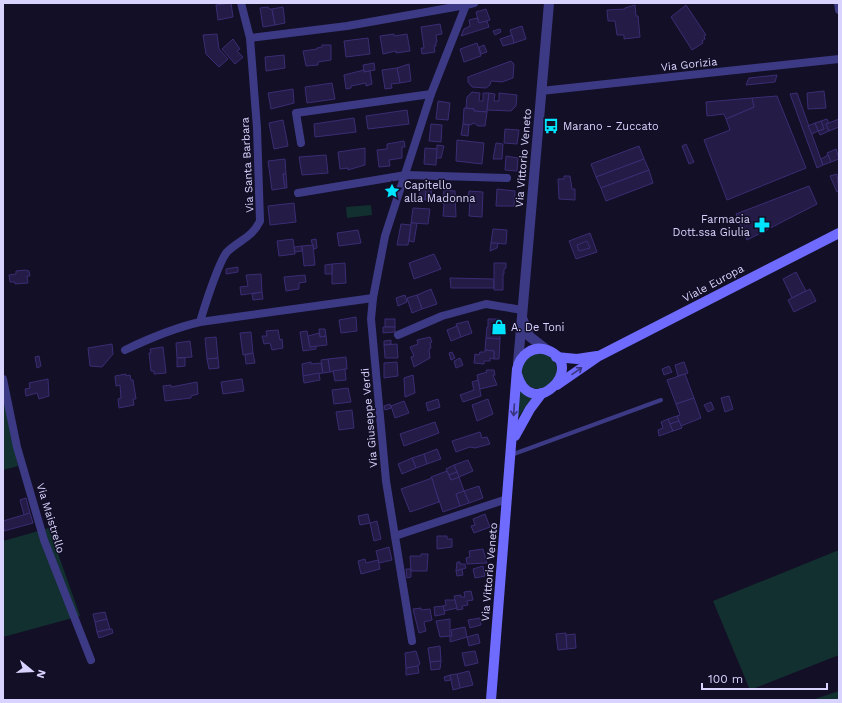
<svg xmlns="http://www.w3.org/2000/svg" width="842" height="703" font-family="'Work Sans',sans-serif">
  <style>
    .grass { fill: #12302f }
    .building { fill: #241b47; stroke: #3b2d73 }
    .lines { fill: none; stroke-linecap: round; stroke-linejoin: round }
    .service { stroke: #3d3a85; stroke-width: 4 }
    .minor { stroke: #3d3a85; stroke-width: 8 }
    .tertiary { stroke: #3d3a85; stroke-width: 10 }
    .secondary { stroke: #6f6bff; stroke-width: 10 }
    .oneway { stroke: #38347d }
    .labels { text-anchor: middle; stroke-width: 3; stroke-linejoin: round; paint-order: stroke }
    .street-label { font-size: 11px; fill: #d9d4ff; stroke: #130f26 }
    .poi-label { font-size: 11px; fill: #d9d4ff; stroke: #130f26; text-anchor: start }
  </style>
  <rect width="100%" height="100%" fill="#130f26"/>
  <g class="grass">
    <polygon points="371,205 372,215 347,218 346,207"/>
    <circle cx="539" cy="371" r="18"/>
    <polygon points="518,388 532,398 516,420"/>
    <polygon points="3,393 18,466 3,470"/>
    <polygon points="49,528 80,616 3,637 3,541"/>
    <polygon points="839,550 839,655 750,690 713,601"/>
    <polygon points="839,691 839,700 812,700"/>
  </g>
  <g class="building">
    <polygon points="231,3 233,17 218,20 216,5"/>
    <polygon points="635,5 636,16 638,16 640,37 624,39 624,35 617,35 615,21 608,21 607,10 625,9 625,8"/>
    <polygon points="686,5 706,35 704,36 705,39 702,41 703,43 692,50 671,17"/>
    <polygon points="268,7 269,9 272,9 275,25 263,27 260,8"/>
    <polygon points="283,7 285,23 275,25 272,9"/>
    <polygon points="486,9 490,20 479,23 476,12"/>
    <polygon points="477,18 479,23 487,21 489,27 461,36 464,29 470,26 469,20"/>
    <polygon points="440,24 442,34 436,35 437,42 436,42 436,46 434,46 435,52 422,54 421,48 424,48 421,27"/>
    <polygon points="522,26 526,39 514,43 510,30"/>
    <polygon points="500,29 501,32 495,35 493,31"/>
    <polygon points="217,34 219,49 228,59 219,67 206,54 203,35"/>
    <polygon points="394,34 394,36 407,34 410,51 396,53 396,51 383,54 380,36"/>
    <polygon points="512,35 514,43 503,46 500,39"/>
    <polygon points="368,38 370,54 346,57 344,41"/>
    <polygon points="233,39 240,49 237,51 243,57 235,64 222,49"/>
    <polygon points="477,43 481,56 464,62 460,49"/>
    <polygon points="322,45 331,45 331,60 318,62 318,65 306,66 303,51 317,49 317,48 322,47"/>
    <polygon points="484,45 487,52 481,54 479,47"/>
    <polygon points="284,55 285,68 266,71 265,57"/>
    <polygon points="511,61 514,64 513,78 502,82 491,81 490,85 486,88 472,87 468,82 468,77"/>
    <polygon points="374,63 375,70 364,72 363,65"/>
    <polygon points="409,64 411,81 400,83 397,68"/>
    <polygon points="397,68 400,83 391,84 392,88 385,89 382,70"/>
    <polygon points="364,70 364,72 370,71 372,84 366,86 366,83 351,86 351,88 346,89 344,75"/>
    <polygon points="777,75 775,82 746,85 749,78"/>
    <polygon points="332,83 335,99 307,103 305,87"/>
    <polygon points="293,89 294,103 271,109 268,93"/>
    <polygon points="824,91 826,108 808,109 807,93"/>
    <polygon points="472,92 480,93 479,101 483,101 483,93 489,93 487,112 474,111 474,109 466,108 467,97"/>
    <polygon points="489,93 495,94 494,101 499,101 499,93 517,95 516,106 511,111 487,110"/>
    <polygon points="797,93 823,165 817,168 790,94"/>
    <polygon points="777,96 806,168 727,200 704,140 730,130 726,119 754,107 752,98"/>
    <polygon points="752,98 754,107 726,119 724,114 707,116 706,102"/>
    <polygon points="438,101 450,103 448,120 436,119"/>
    <polygon points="464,108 474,109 474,111 487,112 485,126 478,126 474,123 470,125 463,124"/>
    <polygon points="407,110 409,124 368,129 366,116"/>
    <polygon points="354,118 356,132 315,137 314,124"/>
    <polygon points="827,119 829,123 826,124 829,131 820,135 818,131 824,129 821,121"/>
    <polygon points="839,119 839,127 829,131 826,124"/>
    <polygon points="283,120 288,146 274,149 269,123"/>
    <polygon points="821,121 824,129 818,131 815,123"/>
    <polygon points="815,123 818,131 812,134 808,126"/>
    <polygon points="431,124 442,125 441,142 429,141"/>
    <polygon points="463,124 469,125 468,136 461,135"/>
    <polygon points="505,129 519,130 517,144 504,143"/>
    <polygon points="457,140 484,143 482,164 456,161"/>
    <polygon points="404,141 405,147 402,147 402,158 389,160 390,166 379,167 377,150 387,149 387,144"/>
    <polygon points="496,143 503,144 502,159 493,159"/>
    <polygon points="686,144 694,162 689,164 682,146"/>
    <polygon points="437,145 444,146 441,158 436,158"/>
    <polygon points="639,146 644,159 596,177 591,164"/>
    <polygon points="365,148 365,165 348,170 348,168 340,169 338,152"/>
    <polygon points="425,148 437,149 436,165 424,164"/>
    <polygon points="836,149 839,159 831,162 827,153"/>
    <polygon points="326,155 328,173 302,175 299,157"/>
    <polygon points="828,155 831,162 823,165 821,159"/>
    <polygon points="506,156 518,158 517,171 505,170"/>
    <polygon points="285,159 286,174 283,174 285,188 272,190 268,161"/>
    <polygon points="644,159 649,170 601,188 596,177"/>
    <polygon points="649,170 653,183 606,201 601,188"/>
    <polygon points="283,174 286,174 287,188 285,188"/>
    <polygon points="837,174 839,191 837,192 830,176"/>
    <polygon points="564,176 570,176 572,189 575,189 575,200 559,199 558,179 564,179"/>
    <polygon points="421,183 427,183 425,200 419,199"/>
    <polygon points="809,186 817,204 747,240 736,214"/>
    <polygon points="426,187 432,188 430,200 425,200"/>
    <polygon points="497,189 515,191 514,206 496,206"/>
    <polygon points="444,190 455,191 456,217 443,216 444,205 442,202"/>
    <polygon points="469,191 483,192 482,217 469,216 470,198 468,198"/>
    <polygon points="294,203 296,222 270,225 268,206"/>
    <polygon points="413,208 430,209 428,224 411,223"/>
    <polygon points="411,223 417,223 414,242 409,241"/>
    <polygon points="401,224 411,225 408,245 397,245"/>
    <polygon points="493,229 507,230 506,244 491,243"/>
    <polygon points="358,230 361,243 339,246 337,233"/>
    <polygon points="590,233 597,252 576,259 569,241"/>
    <polygon points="293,239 295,254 279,256 277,241"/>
    <polygon points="316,239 317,248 314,249 311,240"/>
    <polygon points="587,241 590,248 579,251 577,245"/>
    <polygon points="491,243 498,243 497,248 490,251"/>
    <polygon points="313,245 315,265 304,266 302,246"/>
    <polygon points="302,246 302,251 295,252 294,247"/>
    <polygon points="434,254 441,269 414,279 409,263"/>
    <polygon points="345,263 346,283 332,284 332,264"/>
    <polygon points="494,263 506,263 506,268 504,269 504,274 503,274 503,290 494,290"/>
    <polygon points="332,264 332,274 325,274 325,265"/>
    <polygon points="238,267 238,272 226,274 226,269"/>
    <polygon points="25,270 29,271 30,276 27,276 28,283 15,284 15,282 10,282 9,275 16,274 16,271"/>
    <polygon points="796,272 806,291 792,298 783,279"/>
    <polygon points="261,274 262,292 241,295 240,287 248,286 246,275"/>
    <polygon points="305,275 306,282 299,283 299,289 286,291 284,277"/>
    <polygon points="450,278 493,279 494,288 451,288"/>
    <polygon points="431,289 437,304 422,309 417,295"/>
    <polygon points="810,289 816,301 794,312 788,300"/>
    <polygon points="262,292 263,299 253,300 252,294"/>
    <polygon points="405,295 407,302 398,306 396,298"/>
    <polygon points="417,295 422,309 412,313 407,298"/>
    <polygon points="356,317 357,331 341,333 339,320"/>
    <rect x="385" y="319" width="10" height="8"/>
    <polygon points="488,319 499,319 500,339 486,338 487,327 488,327"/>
    <polygon points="468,321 472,333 461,337 456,324"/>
    <polygon points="457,326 461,337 451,341 447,330"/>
    <polygon points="383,327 395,327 395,332 383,333"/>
    <polygon points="319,329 325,329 326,336 320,337"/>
    <polygon points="278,330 280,340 282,339 283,348 272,350 270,343 264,344 262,336 267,336 266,331"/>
    <polygon points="307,331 310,347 316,346 316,349 303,351 300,332"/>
    <polygon points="251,332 253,353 243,355 240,333"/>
    <polygon points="319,333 320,337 326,336 327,345 310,347 308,336"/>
    <polygon points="216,337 218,358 207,359 205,338"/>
    <polygon points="430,337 432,342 430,343 431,348 429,349 430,358 414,367 411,357 414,356 410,347 418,344 417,340"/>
    <polygon points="486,338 500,339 499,359 494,359 494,351 485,350"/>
    <polygon points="391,340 391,344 384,345 384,341"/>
    <polygon points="190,341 192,357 177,358 176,343"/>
    <polygon points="112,344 113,354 102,367 90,366 88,348"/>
    <polygon points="397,344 398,358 385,358 384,345"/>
    <polygon points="163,347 166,373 154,374 154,371 151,371 149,353 151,353 150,349"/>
    <polygon points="485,350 494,351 494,359 490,358 490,361 484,361 484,364 474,363 475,354 479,355 480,352 485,352"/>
    <polygon points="452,352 455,358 451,360 449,353"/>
    <polygon points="253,353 255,363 246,364 245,355"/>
    <polygon points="39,356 41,366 37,368 35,357"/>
    <polygon points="346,357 347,369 330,372 328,359"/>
    <polygon points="177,358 185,358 185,366 177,367"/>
    <polygon points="218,358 219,368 209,369 207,359"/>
    <polygon points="460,358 463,365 456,368 454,361"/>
    <polygon points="328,359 330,372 323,373 321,360"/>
    <polygon points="311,362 311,364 321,363 323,373 303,376 302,364"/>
    <polygon points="397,362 398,376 384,378 384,363"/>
    <polygon points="684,362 688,373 678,376 675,365"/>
    <polygon points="669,366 672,372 664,375 662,369"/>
    <polygon points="345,369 346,380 335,381 333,371"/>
    <polygon points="486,370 494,370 495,375 493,375 497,385 480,389 477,375 487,372"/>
    <polygon points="319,373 320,380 304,383 303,376"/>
    <polygon points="126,374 126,376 130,375 131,380 133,380 136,399 133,399 134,405 119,408 118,399 121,398 120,385 116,386 115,376"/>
    <polygon points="685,374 694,398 676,404 667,380"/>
    <polygon points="413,375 415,393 405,397 404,378"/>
    <polygon points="48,379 49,396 39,399 37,393 26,396 25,389 30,388 29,383"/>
    <polygon points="242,379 244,391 223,394 221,382"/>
    <polygon points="478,380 481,396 463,402 460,395 474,390 472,382"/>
    <polygon points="197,382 198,394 191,396 191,398 165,401 163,386 171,385 171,387"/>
    <polygon points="348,388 351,402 334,404 332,390"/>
    <polygon points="729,396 733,409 725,412 721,398"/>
    <polygon points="694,398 701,418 681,426 677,416 680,415 676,404"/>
    <polygon points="438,399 440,407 428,411 426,403"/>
    <polygon points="488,399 493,414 477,421 472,405"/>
    <polygon points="404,401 409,413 395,418 391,406"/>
    <polygon points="711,402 714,409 708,412 704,405"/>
    <polygon points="390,404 391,408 385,410 384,406"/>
    <polygon points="352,410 354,428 339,430 336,412"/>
    <polygon points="677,416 679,421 670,424 668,419"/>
    <polygon points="668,419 673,431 659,436 658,430 663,428 661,422"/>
    <polygon points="679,421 682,428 673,431 670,424"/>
    <polygon points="435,422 439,433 404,446 400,434"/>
    <polygon points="480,432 482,438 487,437 490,444 475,448 470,447 456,452 452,441"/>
    <polygon points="437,449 441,459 427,464 424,454"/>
    <polygon points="424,454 427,464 416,468 412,458"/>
    <polygon points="412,458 416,468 402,474 398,464"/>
    <polygon points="468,460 473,471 459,477 454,465"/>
    <polygon points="454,465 457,472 449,475 446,469"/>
    <polygon points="447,471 451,480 459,477 464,491 456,494 460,506 443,512 431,477"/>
    <polygon points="457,472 459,477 451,480 449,475"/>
    <polygon points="432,478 439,502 410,512 401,489"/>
    <polygon points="479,486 483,498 469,503 464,491"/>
    <polygon points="464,491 469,503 460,506 456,494"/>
    <polygon points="26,498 30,513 24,515 20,500"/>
    <polygon points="30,513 33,523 4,531 3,521"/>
    <polygon points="368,514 370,523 360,525 358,516"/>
    <polygon points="485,514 490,527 474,533 471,526 475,525 473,519"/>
    <polygon points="377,521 381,539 374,541 370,523"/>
    <polygon points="437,536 447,536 447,539 452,539 452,547 437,549"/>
    <polygon points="389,547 392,560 379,563 376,551"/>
    <polygon points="483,549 487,563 467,564 466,558 470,557 469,551"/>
    <polygon points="421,554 428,554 427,571 411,571 410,556 421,556"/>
    <polygon points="365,559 366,563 378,560 380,569 361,574 358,561"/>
    <polygon points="457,562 460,562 460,564 465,564 466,568 456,571"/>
    <polygon points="483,566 485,576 475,578 473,569"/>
    <polygon points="406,569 411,569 411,577 407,578"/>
    <polygon points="462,569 463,575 457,576 456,571"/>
    <polygon points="471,591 473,600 467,601 468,605 462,606 463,609 457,610 454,596 461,595 461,597 465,597 464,592"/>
    <polygon points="445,600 455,600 457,608 444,611 443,606 446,605"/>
    <polygon points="443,606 445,614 435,616 434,607"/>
    <polygon points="421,608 421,610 430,609 432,620 424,622 426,631 419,633 413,609"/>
    <polygon points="105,612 107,619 95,622 93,614"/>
    <polygon points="480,618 481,625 470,628 468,620"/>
    <polygon points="107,619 110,629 97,632 95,622"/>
    <polygon points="450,619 450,636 440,637 436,621"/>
    <polygon points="465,627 467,637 450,642 450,636 452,636 451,630"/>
    <polygon points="110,629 112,629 113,633 99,638 97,632"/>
    <polygon points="566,633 567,649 558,650 556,634"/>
    <polygon points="478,634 480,643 469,646 467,637"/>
    <polygon points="575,634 576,648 567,649 566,635"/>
    <polygon points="440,646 441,661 430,662 428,648"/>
    <polygon points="416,651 420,664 418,666 406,668 405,653"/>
    <polygon points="475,651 478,663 465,666 462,653"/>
    <polygon points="441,661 440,669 431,670 430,662"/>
    <polygon points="418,666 419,673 406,675 406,668"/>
    <polygon points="469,671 473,685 460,688 457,674"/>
    <polygon points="457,674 460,688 453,690 450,675"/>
    <polygon points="450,675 451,680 445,681 444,677"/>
  </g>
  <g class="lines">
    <polyline class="service" points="511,455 661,400"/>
    <g class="minor">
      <polyline points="838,3 839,10"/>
      <polyline points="250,38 347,26 466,5"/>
      <polyline points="541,91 839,59"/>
      <polyline points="301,143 296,113 431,94"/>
      <polyline points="298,193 406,175 507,178"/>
      <polyline points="200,322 373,298"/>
      <polyline points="398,335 442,316 486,304 522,310"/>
      <path d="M125 350C150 338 174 328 200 322 204 308 219 261 227 252 239 240 252 238 260 221L257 128 250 38 241 3"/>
      <polyline points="3,379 17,447 44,540 91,660"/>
      <polyline points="395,536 507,499"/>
      <polyline points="412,641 386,481 371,319 373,298 385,236 431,94 466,5 474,3"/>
    </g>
    <g class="tertiary">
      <polyline points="523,320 529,336 547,350"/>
      <polyline points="518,363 549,3"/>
    </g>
    <g class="secondary">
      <polyline points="556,357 577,359 597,356"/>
      <polyline points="557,385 599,356 839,233"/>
      <polyline points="515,436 530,409 542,393"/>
      <path d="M491 700 517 369C520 355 533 345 547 350 589 366 531 424 517 374"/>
    </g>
  </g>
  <defs><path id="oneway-shaft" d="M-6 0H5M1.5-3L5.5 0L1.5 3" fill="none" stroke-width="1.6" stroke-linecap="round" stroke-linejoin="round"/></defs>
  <g class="oneway">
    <use href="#oneway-shaft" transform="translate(577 371) rotate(-35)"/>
    <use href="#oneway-shaft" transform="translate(514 410) rotate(94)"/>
  </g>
  <defs>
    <symbol id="bus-bare" viewBox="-9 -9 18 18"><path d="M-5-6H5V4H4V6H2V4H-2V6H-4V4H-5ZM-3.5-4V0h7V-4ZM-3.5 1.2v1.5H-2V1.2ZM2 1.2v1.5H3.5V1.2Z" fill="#00e5ff" stroke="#130f26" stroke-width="2.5" paint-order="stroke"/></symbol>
    <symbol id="sight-bare" viewBox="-9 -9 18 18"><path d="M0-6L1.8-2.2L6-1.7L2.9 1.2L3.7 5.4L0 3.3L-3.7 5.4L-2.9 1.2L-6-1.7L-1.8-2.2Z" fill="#00e5ff" stroke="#130f26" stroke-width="2.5" paint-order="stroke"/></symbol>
    <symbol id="pharmacy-bare" viewBox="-9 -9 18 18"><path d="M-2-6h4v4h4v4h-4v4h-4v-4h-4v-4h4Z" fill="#00e5ff" stroke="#130f26" stroke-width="2.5" paint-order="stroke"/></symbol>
    <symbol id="shop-bare" viewBox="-9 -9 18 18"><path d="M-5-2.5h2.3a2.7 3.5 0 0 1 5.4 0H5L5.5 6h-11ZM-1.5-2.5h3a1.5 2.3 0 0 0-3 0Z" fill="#00e5ff" stroke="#130f26" stroke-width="2.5" paint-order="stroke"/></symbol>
  </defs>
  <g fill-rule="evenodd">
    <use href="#bus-bare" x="540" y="115" width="22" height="22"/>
    <use href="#sight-bare" x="381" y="180" width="22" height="22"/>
    <use href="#pharmacy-bare" x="751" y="214" width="22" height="22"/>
    <use href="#shop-bare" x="488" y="316" width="22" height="22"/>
  </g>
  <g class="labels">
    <g class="street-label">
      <text transform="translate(689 64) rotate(-6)" y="4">Via Gorizia</text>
      <text transform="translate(523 158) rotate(-85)" y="4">Via Vittorio Veneto</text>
      <text transform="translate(247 165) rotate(-93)" y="4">Via Santa Barbara</text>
      <text transform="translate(713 283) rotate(-28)" y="4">Viale Europa</text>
      <text transform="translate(369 418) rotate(-95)" y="4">Via Giuseppe Verdi</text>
      <text transform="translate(51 518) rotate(73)" y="4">Via Maistrello</text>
      <text transform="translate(489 572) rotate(-85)" y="4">Via Vittorio Veneto</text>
    </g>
    <g class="poi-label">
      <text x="563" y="130">Marano - Zuccato</text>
      <text x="404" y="189">Capitello<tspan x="404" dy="13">alla Madonna</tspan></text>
      <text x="750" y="223" text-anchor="end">Farmacia<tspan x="750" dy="13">Dott.ssa Giulia</tspan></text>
      <text x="511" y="331">A. De Toni</text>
    </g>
  </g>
  <rect width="842" height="703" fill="none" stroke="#d9d4ff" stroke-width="8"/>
  <g transform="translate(32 671) rotate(108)" stroke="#130f26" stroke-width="3" paint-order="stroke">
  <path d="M0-3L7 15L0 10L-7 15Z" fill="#d9d4ff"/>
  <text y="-6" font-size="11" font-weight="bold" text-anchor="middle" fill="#d9d4ff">N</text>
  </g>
  <path d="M702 683v6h125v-6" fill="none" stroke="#d9d4ff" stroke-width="2"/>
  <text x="708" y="683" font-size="12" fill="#d9d4ff" stroke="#130f26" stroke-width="3" paint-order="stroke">100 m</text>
</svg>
